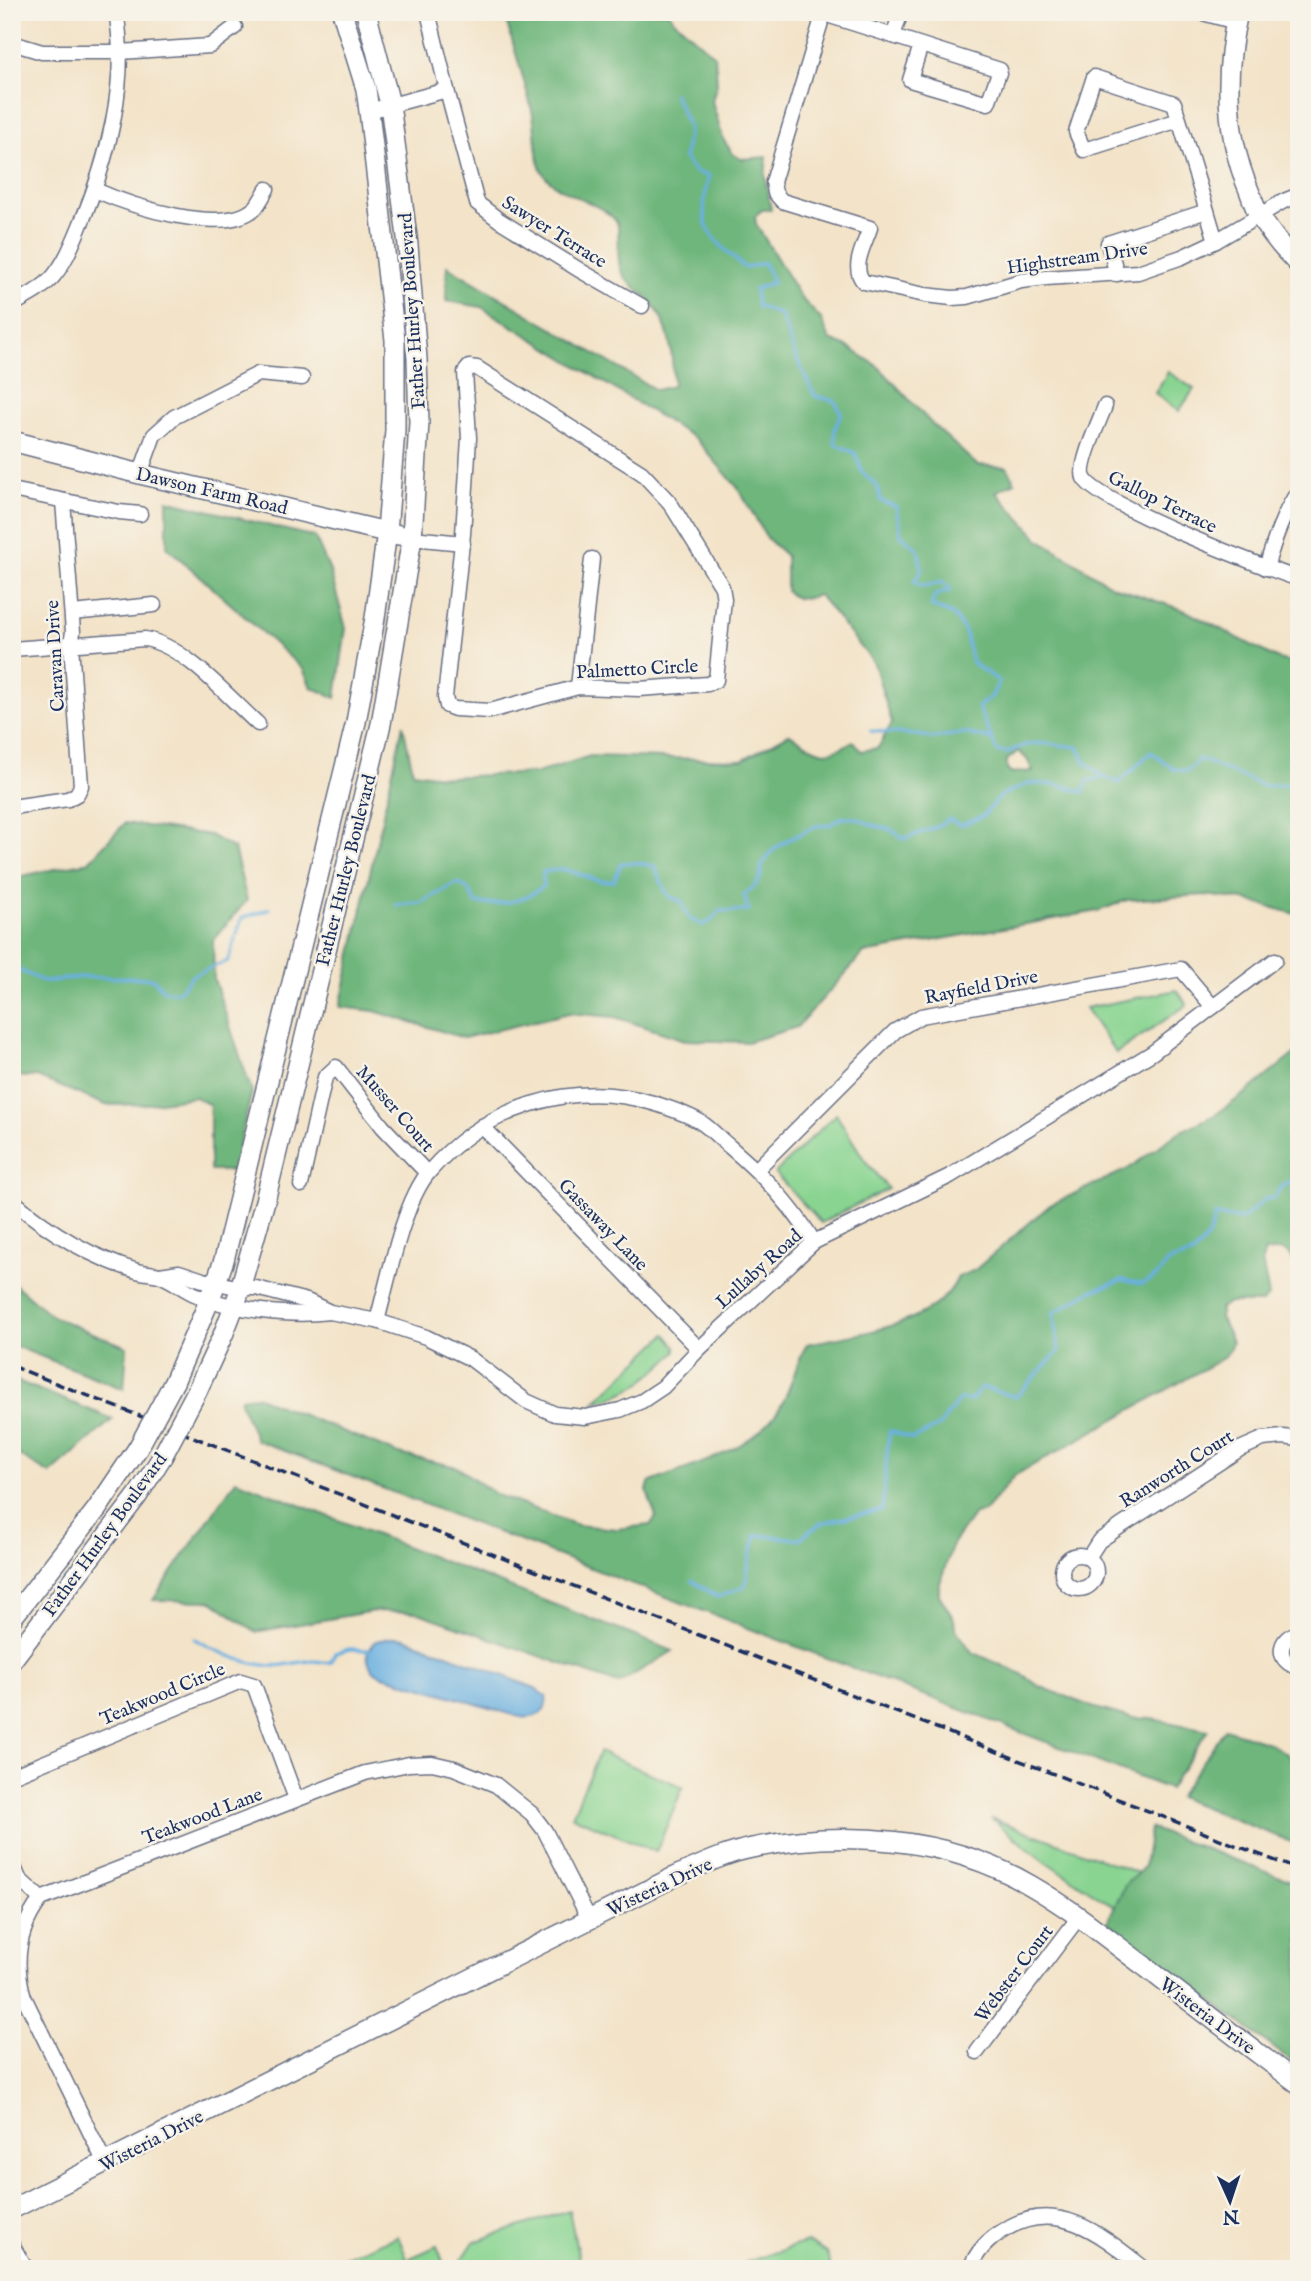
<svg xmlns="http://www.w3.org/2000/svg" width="1311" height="2281" font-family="'IM FELL English',serif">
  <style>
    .green { fill: #89d491; stroke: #528278; stroke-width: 2 }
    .forest { fill: #6eb67b; stroke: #44726c; stroke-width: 2; fill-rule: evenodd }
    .water { fill: #6ab0e0; stroke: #42709f; stroke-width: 2 }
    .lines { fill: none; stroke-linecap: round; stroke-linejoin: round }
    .stream { stroke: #6ab0e0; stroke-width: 3.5 }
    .street-casing { stroke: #676e83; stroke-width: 17 }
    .secondary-casing { stroke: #676e83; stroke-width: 22 }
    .street { stroke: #fff; stroke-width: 14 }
    .secondary { stroke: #fff; stroke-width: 19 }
    .rail { stroke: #1b2f5e; stroke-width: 3.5; stroke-dasharray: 10 5; stroke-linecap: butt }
    .secondary-bridge-casing { stroke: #676e83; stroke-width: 22; stroke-linecap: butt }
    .secondary-bridge { stroke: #fff; stroke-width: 19 }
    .labels { text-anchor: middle; stroke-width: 5; stroke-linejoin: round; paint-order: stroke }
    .street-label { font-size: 19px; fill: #1b2f5e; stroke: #f7f3e8 }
  </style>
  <rect width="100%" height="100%" fill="#f7f3e8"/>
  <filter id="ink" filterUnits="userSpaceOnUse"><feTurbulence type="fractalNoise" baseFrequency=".0143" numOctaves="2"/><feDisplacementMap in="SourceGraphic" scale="14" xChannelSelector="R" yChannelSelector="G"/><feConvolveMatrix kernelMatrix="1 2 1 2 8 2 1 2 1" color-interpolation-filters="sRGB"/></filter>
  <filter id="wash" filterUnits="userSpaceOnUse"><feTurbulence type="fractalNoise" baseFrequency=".00686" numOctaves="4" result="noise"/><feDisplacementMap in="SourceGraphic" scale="28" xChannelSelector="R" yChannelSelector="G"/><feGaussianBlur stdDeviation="1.57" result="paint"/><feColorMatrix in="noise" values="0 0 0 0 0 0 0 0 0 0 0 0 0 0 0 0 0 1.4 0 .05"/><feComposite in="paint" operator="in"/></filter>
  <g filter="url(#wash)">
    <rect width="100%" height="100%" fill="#f3e3c8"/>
    <g class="green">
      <polygon points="1168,372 1194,389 1179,411 1155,393"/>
      <polygon points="1177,990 1187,1005 1116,1053 1085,1008"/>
      <polygon points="836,1114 864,1159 888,1189 821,1223 775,1173"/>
      <path d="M666 1334 676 1346V1352C650 1377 632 1394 595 1402Z"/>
      <polygon points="599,1752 683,1787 656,1852 572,1816"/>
      <polygon points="991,1818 1299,1933 1194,1959 1037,1856"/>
      <polygon points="569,2210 581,2269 464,2269 461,2261 474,2242"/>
      <polygon points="398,2236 411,2269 334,2269 332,2262"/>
      <polygon points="806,2242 827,2253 831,2269 726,2269"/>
      <polygon points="437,2246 446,2269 414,2269 410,2258"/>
    </g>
    <g class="forest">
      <path d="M504 12H669L673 19 715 56 717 84 712 101 723 139 733 154 741 159 767 157 765 176 771 210H762L755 216 756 224 801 298 821 319 830 340 848 347 879 367 930 422 977 465 1007 467 1015 482 996 492 1039 539 1112 586 1186 611 1278 659 1299 664V915L1245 900 1205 895 1127 900 1098 911 864 953 797 1027 747 1042 685 1040 615 1017 569 1013 464 1038 374 1011 340 1007 403 725 413 772 448 777 537 773 590 756 742 760 789 734C818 750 822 761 853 741L861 751 878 748 892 723 874 663 819 595C805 599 797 602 786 591V556L767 538 738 488 696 439 481 307 446 301 447 266 656 390 673 386C673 356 671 324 650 301 641 291 626 283 621 270 615 255 621 230 617 223 603 201 559 197 543 173 535 160 536 131 533 115 525 81 513 46 504 12ZM1018 751 1027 759 1033 771 1010 773 1007 769 1006 761Z"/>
      <polygon points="167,500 315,537 330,571 346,628 336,698 311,687 303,669 167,547"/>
      <polygon points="125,823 210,835 234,849 247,900 213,940 214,979 252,1092 233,1171 210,1171 210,1105 195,1097 147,1104 106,1105 37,1077 12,1076 12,878 88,862"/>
      <path d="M1299 1050V1273L1289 1254 1282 1250 1265 1252 1262 1261 1269 1296 1262 1303H1228L1220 1308V1317L1232 1342 1229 1351 1223 1358 1014 1476 984 1512 974 1514 953 1543 939 1586V1595L954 1619 955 1628 972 1652 1022 1674 1039 1686 1092 1707 1132 1718 1152 1719 1208 1730 1169 1789 256 1440 240 1402 241 1398 256 1396 399 1454 457 1467 497 1495 577 1525 617 1529 650 1525 656 1517 647 1491 649 1483C695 1464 757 1450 782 1404 792 1385 796 1363 807 1344 854 1334 937 1327 958 1277L975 1270 1050 1205 1128 1169 1179 1132 1215 1115 1247 1092Z"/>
      <polygon points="12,1282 53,1317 127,1347 124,1389 12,1345"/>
      <polygon points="12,1379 113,1419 50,1474 12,1451"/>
      <polygon points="236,1480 673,1651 618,1684 416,1612 374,1611 255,1632 212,1601 153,1600"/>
      <polygon points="1225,1729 1269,1743 1299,1762 1299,1845 1178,1797"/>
      <polygon points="1150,1828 1299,1884 1299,2067 1107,1922 1125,1885 1144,1867"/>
    </g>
    <path class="water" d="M396 1637 405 1638 535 1688 546 1696C549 1713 535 1719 520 1717L380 1675C370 1669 366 1662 368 1650L376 1641Z"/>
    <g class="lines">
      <g class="stream">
        <path d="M674 94 689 128 684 158 695 172 709 176C705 191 701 210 707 226 712 240 734 258 745 268L764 263 774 282 755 289 757 306 781 315 796 357 815 396 835 401 841 413 835 429V444L855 453 862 472 877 486 881 501 896 507 901 535 918 549 922 569 914 582 925 586 943 582 951 590 935 595 931 606 952 614 965 631 972 663 999 681 992 696 978 707 997 751 1007 753C1036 737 1047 745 1078 747L1085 762 1104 777"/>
        <polyline points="871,731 919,735 932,738 964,733 990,739"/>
        <path d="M396 905 420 903 457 883 467 888 476 903C501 906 524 902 543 886V872L563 869 600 881H614L621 863H638L654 866 668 896 681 901 690 919 703 925 711 921 719 911H749L744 895 755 886 760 878 762 865 772 851 786 841 816 826 829 825 841 818H857L871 825 890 829 904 839 936 827 949 819 960 825 983 816 1002 795 1030 783 1058 785 1083 792 1088 781 1104 777 1119 783 1151 752 1174 769 1187 771 1200 759 1264 786 1299 784"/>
        <polyline points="12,967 45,982 81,977 152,978 165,991 178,992 193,975 228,961 242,918 269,909"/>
        <polyline points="1299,1170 1299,1176"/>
        <path d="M692 1581 718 1597 745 1586 750 1556 756 1535 799 1539 821 1523 882 1510C886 1483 885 1457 890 1431L913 1439 939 1426 959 1400H972L981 1387 1016 1397 1059 1351 1053 1313 1091 1291 1122 1280 1142 1284 1157 1276 1168 1262 1193 1254 1208 1237 1215 1216 1243 1219 1266 1198 1273 1199 1281 1187 1290 1181 1294 1194 1299 1192"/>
        <path d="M195 1639C219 1653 244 1664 272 1666 284 1666 297 1662 310 1661 318 1660 322 1664 331 1662L335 1653 350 1649 368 1650"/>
      </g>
    </g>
  </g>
  <g filter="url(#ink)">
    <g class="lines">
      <defs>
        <g id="street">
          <polyline points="428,12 447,90"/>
          <path d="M824 12 773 182 775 193 782 201 870 228C865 244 850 268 864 282L925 295 952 298 967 297 1021 281 1046 278 1138 272 1182 257 1216 241 1284 201 1299 195"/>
          <polyline points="1199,12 1236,22"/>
          <polyline points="824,14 1000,70 988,103 910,80 921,45"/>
          <polyline points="893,36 901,12"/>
          <polyline points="12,43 42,52 120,52 210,46 235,27"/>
          <polyline points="369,111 447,90 477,203 499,220 581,271 642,306"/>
          <polyline points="1179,120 1084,150 1076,132 1094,77 1174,103 1207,211"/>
          <path d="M95 190C129 205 225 238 256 207 260 202 264 194 267 189"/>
          <polyline points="1117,274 1108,243 1207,211 1216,241"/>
          <path d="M12 305C26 297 41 290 52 278 65 263 72 245 80 226 107 162 129 82 116 12"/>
          <polygon points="469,367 477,368 642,473 670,503 722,587 724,599 716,680 708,684 639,689 578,687 490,711 455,709 447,706 445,697 463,534 469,438 465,372"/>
          <path d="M1105 406C1100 420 1078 466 1084 478 1097 504 1265 568 1299 579"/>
          <polyline points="140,474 154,435 174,417 258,374 302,378"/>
          <polyline points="12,490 119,512 140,514"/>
          <polyline points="412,538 463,543"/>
          <path d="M1266 568C1274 541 1283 513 1299 490"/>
          <polyline points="72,613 154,605"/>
          <path d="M12 649 145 639C185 646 227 696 258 724"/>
          <polyline points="578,687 592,559"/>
          <polyline points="12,807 68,799 77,794 81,786 71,644 73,632 63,501"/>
          <polyline points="482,1126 699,1349"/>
          <polyline points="756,1170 895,1031 921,1016 1181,969 1213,1007"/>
          <polyline points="301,1185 325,1077 336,1067 383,1127 427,1173"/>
          <path d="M12 1200C49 1232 90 1257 137 1271 144 1273 152 1273 159 1275 172 1279 184 1290 197 1295 232 1310 291 1317 329 1312"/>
          <polyline points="160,1275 179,1272 203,1280 241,1288 256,1288 307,1301 330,1312 377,1321 426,1337 471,1359 526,1401 555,1414 585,1417 620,1410 642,1401 663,1387 699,1349 814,1242 950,1176 1152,1053 1275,960"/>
          <path d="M377 1321C388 1281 403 1202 429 1172 485 1107 571 1079 653 1103 669 1108 688 1114 702 1123 712 1130 721 1140 730 1147 763 1175 792 1205 814 1242"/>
          <circle cx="1079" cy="1572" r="17"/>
          <polyline points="1088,1558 1099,1541 1121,1526 1240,1449 1263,1439 1283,1437 1299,1439"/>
          <path d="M1299 1633C1276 1637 1276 1664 1299 1667"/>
          <polyline points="12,1776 241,1681 254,1685 296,1799"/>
          <polyline points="12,1862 19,1879 41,1899"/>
          <polyline points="977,2052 1079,1917"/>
          <path d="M105 2163 24 1997C13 1961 18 1929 41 1899L365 1773 409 1764 432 1763 454 1768 496 1785 532 1814 545 1831 589 1919"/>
          <polyline points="12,2245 26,2269"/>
          <path d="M970 2269C976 2252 990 2238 1006 2229 1059 2197 1104 2237 1145 2269"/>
        </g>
        <g id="secondary">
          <path d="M1238 12C1224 73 1225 135 1250 193 1253 202 1256 211 1261 218 1271 234 1285 251 1299 265"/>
          <polyline points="12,441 140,474 399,535"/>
          <polyline points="174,1382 210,1299 224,1260 356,722 375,618 387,532 395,430 395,340 369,111 366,89 342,12"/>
          <polyline points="197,1391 223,1335 238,1296 265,1201 381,724 412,538 419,422 417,359 408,245 390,104 366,12"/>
          <polyline points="12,1618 97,1509 138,1448"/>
          <polyline points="12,1660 138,1495 162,1457"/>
          <path d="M12 2209 678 1875C702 1865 726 1853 752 1848 844 1829 948 1837 1030 1885 1072 1909 1109 1940 1147 1968 1197 2007 1248 2046 1299 2084"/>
        </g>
      </defs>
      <use href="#street" class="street-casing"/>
      <use href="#secondary" class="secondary-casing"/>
      <use href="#street" class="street"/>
      <use href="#secondary" class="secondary"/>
      <polyline class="rail" points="12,1366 1299,1870"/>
      <defs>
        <g id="secondary-bridge">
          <polyline points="138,1448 174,1382"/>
          <polyline points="162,1457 197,1391"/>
        </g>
      </defs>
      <use href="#secondary-bridge" class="secondary-bridge-casing"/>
      <use href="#secondary-bridge" class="secondary-bridge"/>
    </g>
  </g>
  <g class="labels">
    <g class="street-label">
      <text transform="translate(555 231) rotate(32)" y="7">Sawyer Terrace</text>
      <text transform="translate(1077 257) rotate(-8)" y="7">Highstream Drive</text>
      <text transform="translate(411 311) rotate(-94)" y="7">Father Hurley Boulevard</text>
      <text transform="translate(212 490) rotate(13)" y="7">Dawson Farm Road</text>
      <text transform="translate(1163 501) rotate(26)" y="7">Gallop Terrace</text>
      <text transform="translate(54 656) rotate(-93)" y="7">Caravan Drive</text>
      <text transform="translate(637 668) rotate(-3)" y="7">Palmetto Circle</text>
      <text transform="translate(345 870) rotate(-76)" y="7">Father Hurley Boulevard</text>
      <text transform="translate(981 986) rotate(-11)" y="7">Rayfield Drive</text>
      <text transform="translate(396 1108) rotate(49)" y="7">Musser Court</text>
      <text transform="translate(604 1224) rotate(46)" y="7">Gassaway Lane</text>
      <text transform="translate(758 1268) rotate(-42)" y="7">Lullaby Road</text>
      <text transform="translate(1176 1468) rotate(-32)" y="7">Ranworth Court</text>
      <text transform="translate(104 1534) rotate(-54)" y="7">Father Hurley Boulevard</text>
      <text transform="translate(162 1693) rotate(-23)" y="7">Teakwood Circle</text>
      <text transform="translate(202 1815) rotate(-21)" y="7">Teakwood Lane</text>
      <text transform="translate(659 1886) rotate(-25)" y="7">Wisteria Drive</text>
      <text transform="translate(1013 1973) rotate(-53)" y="7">Webster Court</text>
      <text transform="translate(1208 2015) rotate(37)" y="7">Wisteria Drive</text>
      <text transform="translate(151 2140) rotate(-27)" y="7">Wisteria Drive</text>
    </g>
  </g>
  <rect width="1311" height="2281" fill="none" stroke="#f7f3e8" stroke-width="42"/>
  <g transform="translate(1230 2201) rotate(177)" stroke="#f7f3e8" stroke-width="5" paint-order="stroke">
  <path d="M0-5L12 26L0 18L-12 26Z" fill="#1b2f5e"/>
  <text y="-10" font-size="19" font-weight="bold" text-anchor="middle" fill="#1b2f5e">N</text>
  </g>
</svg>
